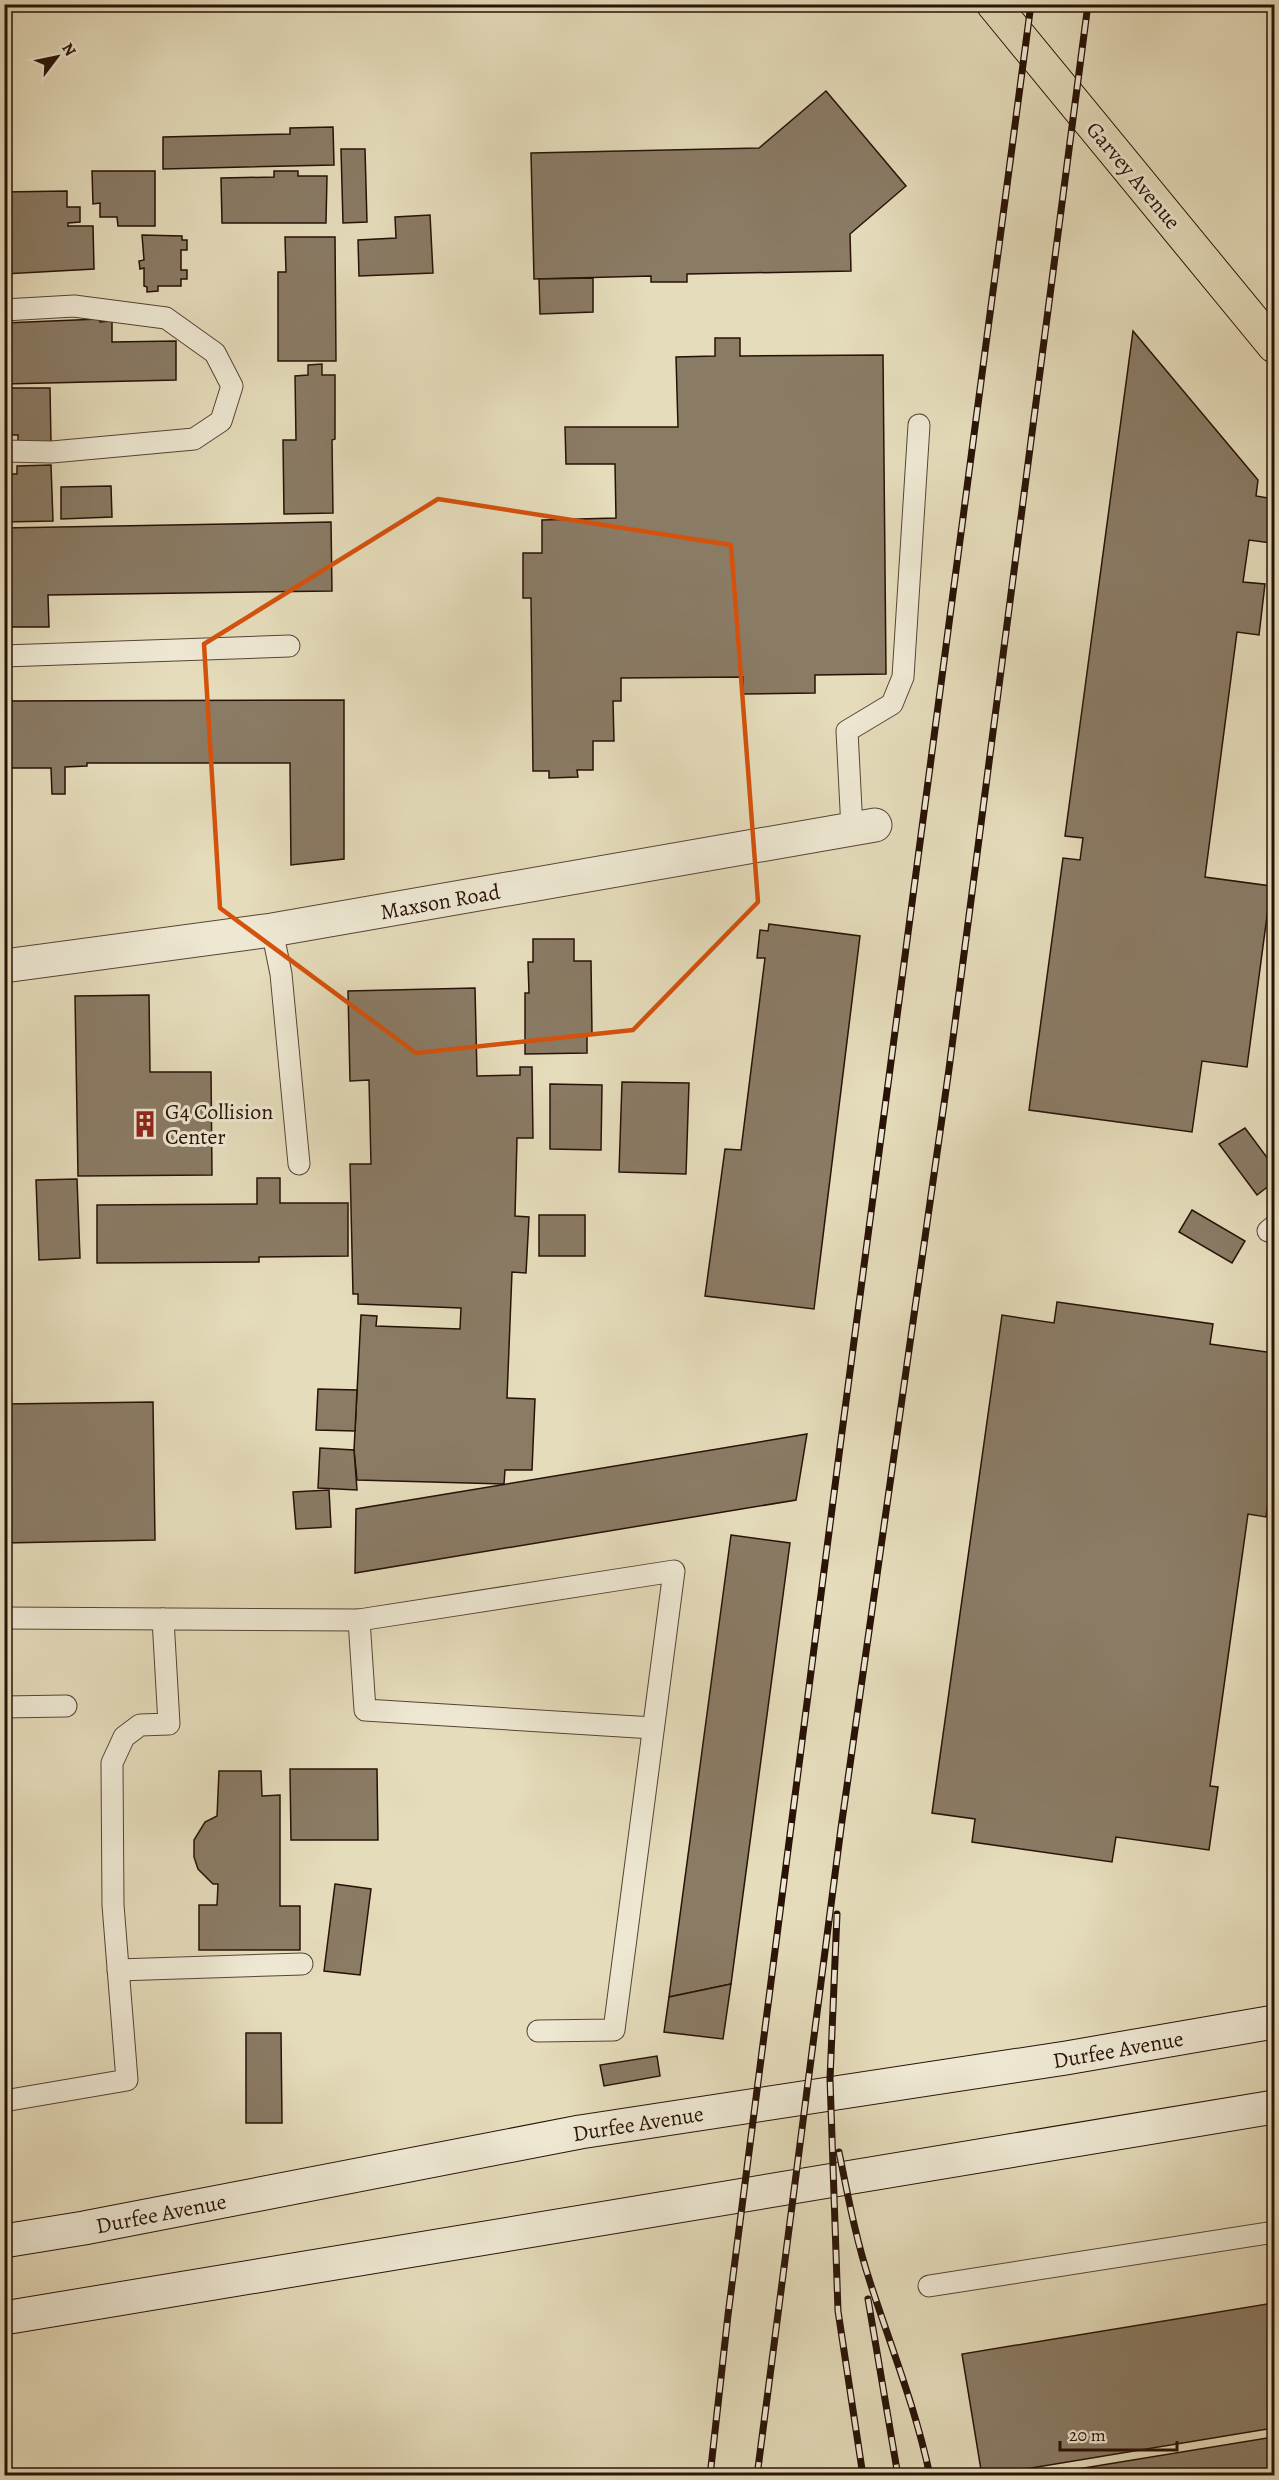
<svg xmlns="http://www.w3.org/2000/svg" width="1279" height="2480" font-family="Alegreya,serif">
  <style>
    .building { fill: #8a7b65; stroke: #281207; stroke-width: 1.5 }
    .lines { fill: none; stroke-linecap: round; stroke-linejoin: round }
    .service-casing { stroke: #574434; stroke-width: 23 }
    .minor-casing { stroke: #574434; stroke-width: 35 }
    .secondary-casing { stroke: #281207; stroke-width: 35 }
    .primary-casing { stroke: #281207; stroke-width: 35 }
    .service { stroke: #eee8d3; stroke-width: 21 }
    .minor { stroke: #eee8d3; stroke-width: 33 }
    .secondary { stroke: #eee8d3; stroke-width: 33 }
    .primary { stroke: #e5dcbb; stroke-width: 33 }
    .rail-casing { stroke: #281207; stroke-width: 7 }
    .rail { stroke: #eee8d3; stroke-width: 4.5; stroke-dasharray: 14; stroke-linecap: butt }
    .marked { fill: none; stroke: #d5520c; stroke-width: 4.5; stroke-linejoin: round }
    .labels { text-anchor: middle; stroke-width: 6; stroke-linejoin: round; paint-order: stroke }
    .street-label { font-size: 22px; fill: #281207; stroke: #eee8d3 }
    .poi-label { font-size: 22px; fill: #281207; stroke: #eee8d3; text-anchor: start }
  </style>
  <rect width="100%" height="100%" fill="#e5dcbb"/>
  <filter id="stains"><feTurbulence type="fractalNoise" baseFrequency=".00333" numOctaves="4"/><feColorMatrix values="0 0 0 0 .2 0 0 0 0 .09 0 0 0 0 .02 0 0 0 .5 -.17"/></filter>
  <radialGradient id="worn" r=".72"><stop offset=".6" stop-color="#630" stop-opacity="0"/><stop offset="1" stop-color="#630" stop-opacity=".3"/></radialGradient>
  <g class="building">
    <polygon points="826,91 906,186 850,234 851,271 687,274 687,282 651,282 651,276 534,279 531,153 759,148"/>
    <polygon points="333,127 334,165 163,169 163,137 290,134 290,128"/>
    <polygon points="341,149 365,149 367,222 343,223"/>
    <polygon points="92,171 155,171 155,226 118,226 117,217 100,217 100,203 93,204"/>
    <polygon points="274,171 298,171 298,176 327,176 326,223 222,223 221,178 274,177"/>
    <polygon points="67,191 67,207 80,207 80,222 68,223 68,226 93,226 94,269 4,274 4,192"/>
    <polygon points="430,215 433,273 359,276 358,240 396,238 395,217"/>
    <polygon points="142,235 182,236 182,240 187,240 187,250 181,250 181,270 187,270 187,279 181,279 181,286 158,286 158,291 147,292 147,287 144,286 144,268 140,269 139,261 144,260"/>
    <polygon points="285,237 335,237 336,361 278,361 278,272 286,272"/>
    <polygon points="593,278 593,312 540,314 539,279"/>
    <polygon points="99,319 100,322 112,321 112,342 176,341 176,380 4,384 4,323"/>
    <polygon points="1133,331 1258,480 1256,496 1274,499 1271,543 1249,540 1243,582 1265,584 1259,635 1237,632 1205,877 1271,886 1247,1067 1202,1061 1192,1132 1029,1110 1063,858 1080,860 1083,838 1065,836"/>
    <polygon points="715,338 740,338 740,356 883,355 886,674 815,675 815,693 743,694 743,677 621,678 621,701 613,701 614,741 593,741 593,770 577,770 578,777 549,778 549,771 533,771 531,598 523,598 523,553 542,553 542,520 616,518 615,464 566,464 565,427 678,427 676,357 715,356"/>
    <polygon points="322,364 322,375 335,375 335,439 332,440 333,513 284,514 283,440 296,440 295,376 308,375 308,365"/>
    <polygon points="4,388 50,388 51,443 18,443 18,435 4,435"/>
    <polygon points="51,465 53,521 4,522 4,474 17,474 17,466"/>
    <polygon points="111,486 112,517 61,519 61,487"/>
    <polygon points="331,522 332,591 48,595 49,627 4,627 4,528"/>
    <polygon points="344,700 344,859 291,865 290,763 87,763 87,766 65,767 65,794 52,794 51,768 4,768 4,701"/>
    <polygon points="769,924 860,936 814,1309 705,1296 725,1149 741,1150 765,958 757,958 760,930 768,931"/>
    <polygon points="533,939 574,939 574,961 591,961 592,1034 587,1034 587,1053 525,1054 525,993 529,993 528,962 533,962"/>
    <polygon points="475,988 477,1076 520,1075 520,1067 532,1067 533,1138 517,1138 515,1216 529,1217 526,1273 512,1272 507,1398 535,1399 532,1470 505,1470 504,1484 357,1480 354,1450 361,1315 377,1316 376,1326 460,1329 461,1308 358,1304 358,1294 353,1294 350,1164 371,1164 369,1080 350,1081 348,991"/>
    <polygon points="149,995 150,1072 211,1072 212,1175 78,1176 75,996"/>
    <polygon points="622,1082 689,1083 686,1174 619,1172"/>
    <polygon points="550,1084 602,1085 601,1150 550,1149"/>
    <polygon points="1245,1128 1274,1167 1274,1191 1270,1185 1257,1195 1219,1144"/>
    <polygon points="257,1178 280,1178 280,1203 348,1203 348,1256 259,1257 259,1262 97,1263 97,1205 257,1204"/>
    <polygon points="77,1179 80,1258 39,1260 36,1180"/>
    <polygon points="1192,1210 1245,1241 1232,1263 1179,1232"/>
    <rect x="539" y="1215" width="46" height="41"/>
    <polygon points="1057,1302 1213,1324 1210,1344 1274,1353 1274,1455 1266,1517 1248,1514 1210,1786 1218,1787 1209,1850 1116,1837 1112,1862 972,1842 975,1819 932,1813 1002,1315 1054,1323"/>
    <polygon points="318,1389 357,1390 355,1431 316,1430"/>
    <polygon points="153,1402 155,1540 4,1543 4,1404"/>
    <polygon points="807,1434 796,1500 355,1573 356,1509"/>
    <polygon points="320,1448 354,1450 357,1490 318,1488"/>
    <polygon points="329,1490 331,1527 296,1529 293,1492"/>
    <polygon points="731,1535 790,1543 731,1984 669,1997"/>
    <polygon points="290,1769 377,1769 378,1840 291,1840"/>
    <polygon points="219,1771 261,1771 262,1796 280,1795 280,1906 300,1906 300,1950 199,1950 199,1905 217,1905 218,1884 213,1884 198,1869 194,1857 194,1840 205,1822 217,1816"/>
    <polygon points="335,1884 371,1889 360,1975 324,1971"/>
    <polygon points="731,1984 723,2039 664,2032 669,1997"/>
    <polygon points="246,2033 281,2033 282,2123 246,2123"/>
    <polygon points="657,2056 660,2076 604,2086 600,2065"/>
    <polygon points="1274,2303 1274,2428 982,2476 962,2354"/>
    <polygon points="1274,2437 1274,2476 1035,2476"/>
  </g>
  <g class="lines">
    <defs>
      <g id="service">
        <polyline points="4,310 74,306 166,318 215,353 232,386 221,421 194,439 52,452 4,451"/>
        <polyline points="4,656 289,646"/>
        <polyline points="852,829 847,731 892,704 903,677 919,425"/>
        <polyline points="272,930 281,974 299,1164"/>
        <polyline points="1268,1231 1274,1226"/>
        <polyline points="4,1618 359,1620 674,1571 614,2030 538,2031"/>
        <polyline points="359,1620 365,1710 653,1728"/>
        <polyline points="4,1707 66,1706"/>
        <polyline points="118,1970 302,1964"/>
        <polyline points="4,2101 127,2080 113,1905 112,1763 124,1737 140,1725 169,1724 163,1619"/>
        <polyline points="929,2286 1274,2232"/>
      </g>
      <polyline id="minor" points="4,966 272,930 875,825"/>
      <g id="secondary">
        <polyline points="4,2241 84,2228 580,2132 1066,2058 1274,2022"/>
        <polyline points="4,2318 1274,2107"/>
      </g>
      <polyline id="primary" points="993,4 1274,346"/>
    </defs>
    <use href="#service" class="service-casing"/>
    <use href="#minor" class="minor-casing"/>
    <use href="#secondary" class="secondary-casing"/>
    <use href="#primary" class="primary-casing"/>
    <use href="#service" class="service"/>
    <use href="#minor" class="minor"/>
    <use href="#secondary" class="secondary"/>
    <use href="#primary" class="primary"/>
    <defs>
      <g id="rail">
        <polyline points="837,1914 830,2079 838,2311 863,2476"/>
        <path d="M839 2152C848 2196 856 2240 870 2282 891 2347 916 2409 930 2476"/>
        <polyline points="868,2299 898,2476"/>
        <polyline points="710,2476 728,2315 840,1447 1031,4"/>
        <polyline points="757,2476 841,1828 949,1069 1088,4"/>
      </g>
    </defs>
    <use href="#rail" class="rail-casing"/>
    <use href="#rail" class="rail"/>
  </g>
  <path class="marked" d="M438 499 731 545 758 902 633 1030 416 1053 220 908 204 644Z"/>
  <defs>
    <symbol id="building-bare" viewBox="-9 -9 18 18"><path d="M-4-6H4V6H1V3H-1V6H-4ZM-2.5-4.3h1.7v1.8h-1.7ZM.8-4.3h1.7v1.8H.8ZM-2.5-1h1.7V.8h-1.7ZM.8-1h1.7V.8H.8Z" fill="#8f2418" stroke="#eee8d3" stroke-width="2.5" paint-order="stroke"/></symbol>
  </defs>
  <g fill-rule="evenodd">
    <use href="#building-bare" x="126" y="1105" width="38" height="38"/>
  </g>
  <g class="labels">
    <g class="street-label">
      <text transform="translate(1134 175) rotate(50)" y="8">Garvey Avenue</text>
      <text transform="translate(440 901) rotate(-10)" y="8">Maxson Road</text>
      <text transform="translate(1118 2049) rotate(-10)" y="8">Durfee Avenue</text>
      <text transform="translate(638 2123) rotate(-9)" y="8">Durfee Avenue</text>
      <text transform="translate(161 2213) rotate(-11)" y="8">Durfee Avenue</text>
    </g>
    <g class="poi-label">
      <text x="165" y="1119">G4 Collision<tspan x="165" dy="25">Center</tspan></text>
    </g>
  </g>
  <rect width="1279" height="2480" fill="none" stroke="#e5dcbb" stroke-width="24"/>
  <rect x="6" y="6" width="1267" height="2468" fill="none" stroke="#281207" stroke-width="3"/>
  <rect x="12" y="12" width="1255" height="2456" fill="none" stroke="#281207" stroke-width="1.5"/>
  <g transform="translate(57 57) rotate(58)" stroke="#eee8d3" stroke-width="4.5" paint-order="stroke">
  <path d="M0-4.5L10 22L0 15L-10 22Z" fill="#281207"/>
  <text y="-9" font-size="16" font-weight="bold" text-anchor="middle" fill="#281207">N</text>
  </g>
  <path d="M1060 2441v9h117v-9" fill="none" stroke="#281207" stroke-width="3"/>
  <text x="1069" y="2441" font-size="18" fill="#281207" stroke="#eee8d3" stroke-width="4.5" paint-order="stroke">20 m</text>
  <rect width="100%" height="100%" filter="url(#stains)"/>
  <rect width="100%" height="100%" fill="url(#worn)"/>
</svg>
